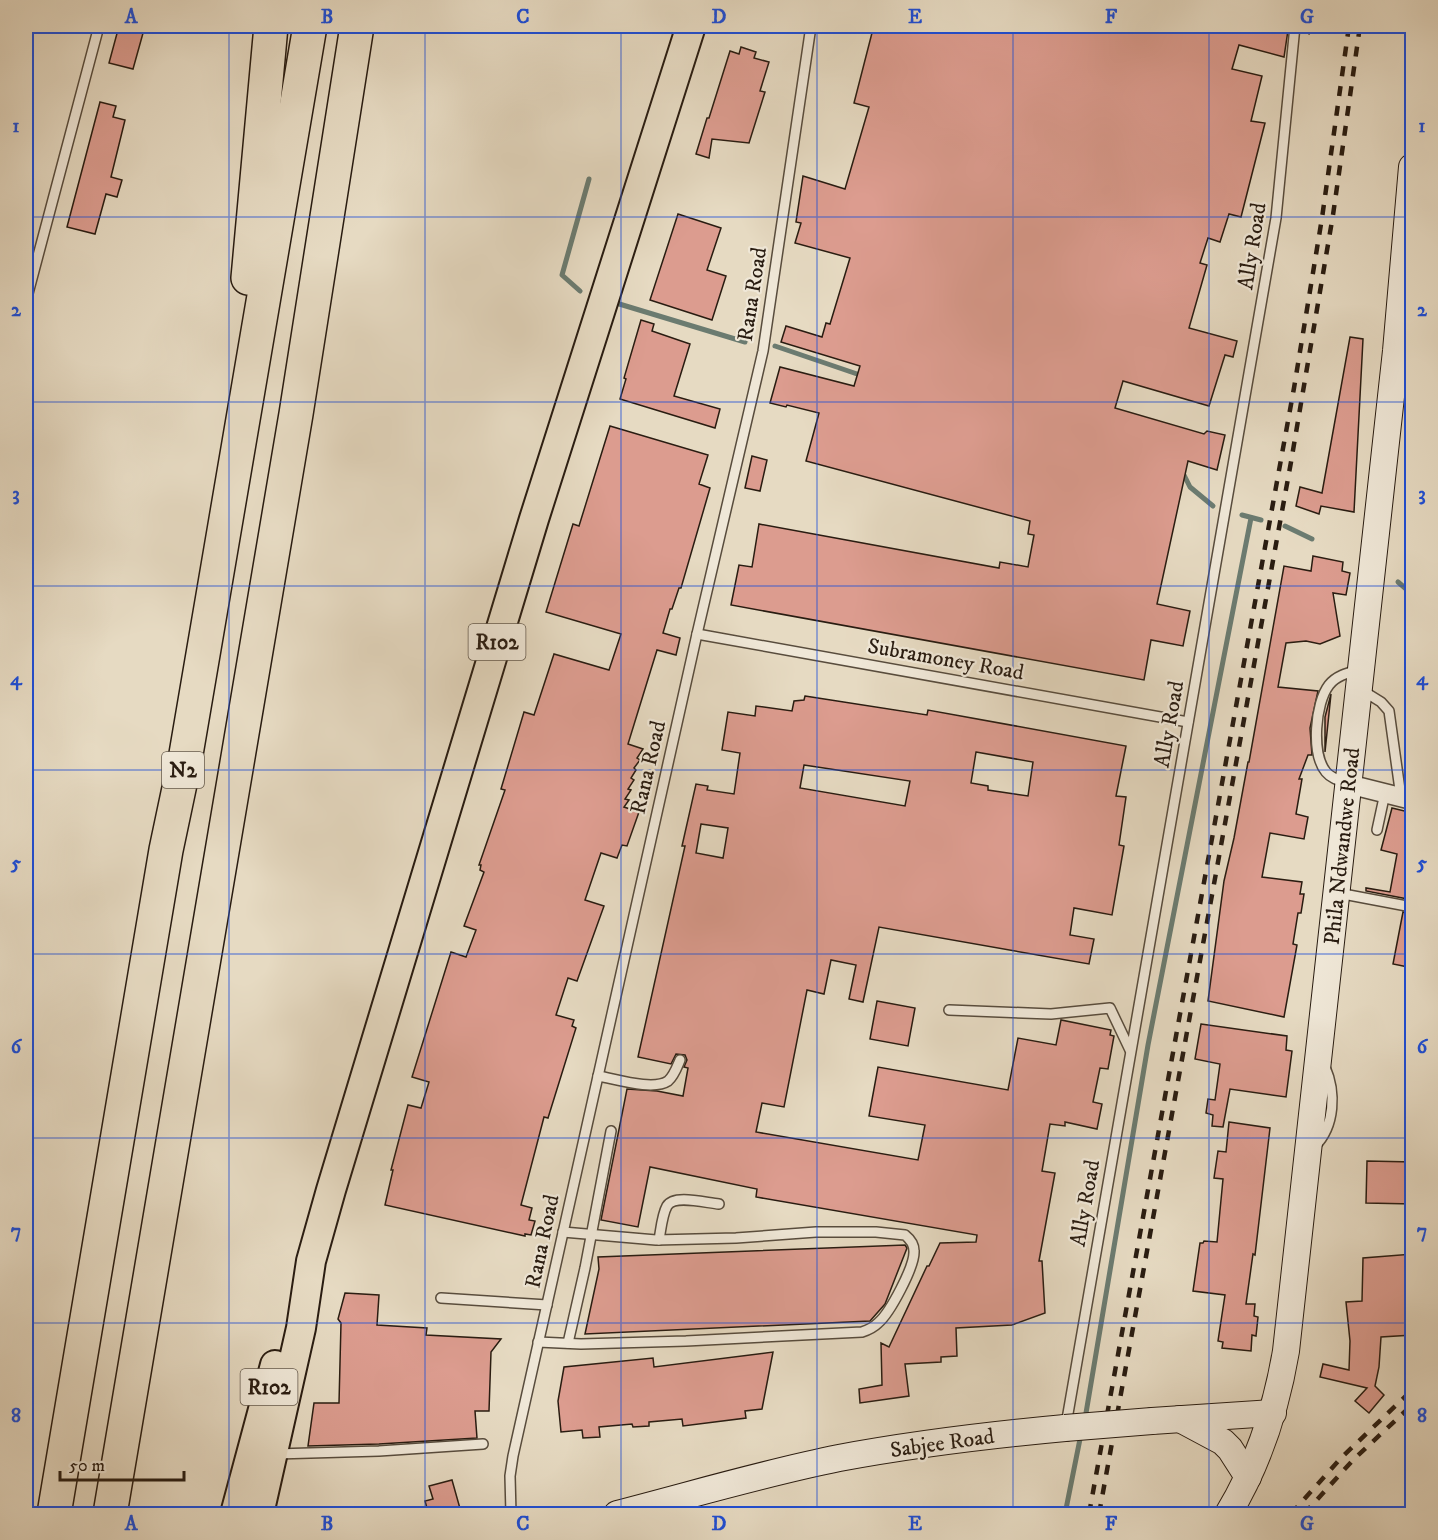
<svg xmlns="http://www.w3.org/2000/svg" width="1438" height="1540" font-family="'IM FELL DW Pica',serif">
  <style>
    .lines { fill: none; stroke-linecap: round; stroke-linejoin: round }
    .stream { stroke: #6b7b70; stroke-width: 5 }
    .building { fill: #dc9c8f; stroke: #291c11; stroke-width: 1.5; fill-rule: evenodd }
    .lane-casing { stroke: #584c3d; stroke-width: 12 }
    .street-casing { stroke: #584c3d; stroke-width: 21 }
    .secondary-casing { stroke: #291c11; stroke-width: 28 }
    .primary-casing { stroke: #291c11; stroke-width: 32 }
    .highway-casing { stroke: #291c11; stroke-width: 36 }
    .path { stroke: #291c11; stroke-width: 3; stroke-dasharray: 1.5 3; stroke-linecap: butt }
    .lane { stroke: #efe7d7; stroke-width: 9 }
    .street { stroke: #efe7d7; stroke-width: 18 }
    .secondary { stroke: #efe7d7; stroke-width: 26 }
    .primary { stroke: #e6dac2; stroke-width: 28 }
    .highway { stroke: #e6dac2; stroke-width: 33 }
    .rail { stroke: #291c11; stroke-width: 4.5; stroke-dasharray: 10 10; stroke-linecap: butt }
    .secondary-bridge-casing { stroke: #291c11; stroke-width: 28; stroke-linecap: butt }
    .secondary-bridge { stroke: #efe7d7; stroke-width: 26 }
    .grid { fill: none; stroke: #1d4ed8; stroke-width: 1.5; stroke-opacity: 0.55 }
    .labels { text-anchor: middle; stroke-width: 4.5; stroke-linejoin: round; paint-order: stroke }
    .shield { fill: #efe7d7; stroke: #64594c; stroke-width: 1.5 }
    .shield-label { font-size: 21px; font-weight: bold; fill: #291c11 }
    .street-label { font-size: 22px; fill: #291c11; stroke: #efe7d7 }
    .neatline { fill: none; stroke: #1d4ed8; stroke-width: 2 }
    .grid-label { font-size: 20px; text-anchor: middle; font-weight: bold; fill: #1d4ed8 }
  </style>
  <rect width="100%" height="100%" fill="#e6dac2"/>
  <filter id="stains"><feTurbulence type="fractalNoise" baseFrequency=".00333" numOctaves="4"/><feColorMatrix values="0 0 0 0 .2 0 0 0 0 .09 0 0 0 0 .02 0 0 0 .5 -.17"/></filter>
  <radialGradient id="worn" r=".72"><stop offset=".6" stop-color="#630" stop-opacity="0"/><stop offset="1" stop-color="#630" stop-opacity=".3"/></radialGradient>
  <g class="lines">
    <g class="stream">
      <polyline points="580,291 562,275 589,179"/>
      <polyline points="616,303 745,342"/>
      <polyline points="775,346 863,376"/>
      <polyline points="1181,474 1184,475 1190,487 1213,506"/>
      <polyline points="1242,515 1261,520"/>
      <polyline points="1285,526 1312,539"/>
      <polyline points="1398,582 1412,594"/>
      <polyline points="1085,1419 1148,1045 1251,518"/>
      <polyline points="1065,1514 1081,1434"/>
    </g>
  </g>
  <g class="building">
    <polygon points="119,26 145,26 133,69 109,63"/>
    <polygon points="889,26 1270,26 1288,30 1284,57 1239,45 1232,69 1262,76 1251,121 1265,123 1241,217 1229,214 1220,242 1208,238 1200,263 1207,265 1189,328 1237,341 1233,357 1225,355 1209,406 1123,381 1115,408 1204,434 1207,431 1225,435 1217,470 1188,461 1157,604 1190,611 1183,646 1151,640 1144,680 731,605 739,565 752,567 759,524 999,568 1000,562 1028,567 1034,535 1028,534 1030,521 806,461 819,413 787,405 786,407 770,403 780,367 854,386 860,366 781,342 786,326 822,337 826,323 830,324 850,258 795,243 801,223 796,222 803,176 845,189 869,107 854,103 873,29 887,33"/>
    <polygon points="741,47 756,52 754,58 769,62 760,91 765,92 749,143 712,139 709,158 696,154 707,118 709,118 730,51 739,54"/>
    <polygon points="100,102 116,106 113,117 125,120 111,177 122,180 117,197 106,194 95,234 67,227"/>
    <polygon points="678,214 721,228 707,270 726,276 712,320 650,300"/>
    <polygon points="641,320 654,324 652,331 690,344 674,396 720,409 715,428 620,399 626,379 624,378"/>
    <polygon points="1350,337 1363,339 1354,512 1321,506 1319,514 1296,506 1300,487 1322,493"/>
    <polygon points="610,426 708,455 699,484 710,488 681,588 679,588 672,609 670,609 663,633 680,638 676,655 657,650 628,744 643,749 637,758 640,760 634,768 636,770 631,778 634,780 628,789 631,790 625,799 629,800 624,807 639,812 627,846 622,845 617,858 601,853 585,900 604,906 577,981 568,978 556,1015 574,1020 572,1026 576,1028 548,1118 544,1117 521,1205 532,1208 529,1220 535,1221 531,1235 525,1234 525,1236 385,1205 393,1170 391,1170 408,1105 421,1108 429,1082 412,1077 451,952 466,957 476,930 464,926 484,872 480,870 481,865 479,865 505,790 501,789 524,712 534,715 554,654 609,670 621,634 546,612 573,524 579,526"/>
    <polygon points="752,456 767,460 760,491 745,488"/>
    <polygon points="1313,556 1343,562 1342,571 1350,573 1346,595 1333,593 1340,636 1320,644 1306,641 1286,643 1278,687 1318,691 1310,728 1312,755 1308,755 1299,779 1302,779 1296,814 1308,817 1304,839 1270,833 1262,877 1302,882 1300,894 1304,894 1301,913 1298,913 1293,944 1297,945 1284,1017 1208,1001 1224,881 1234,838 1248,762 1249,762 1284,566 1311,571"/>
    <polygon points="1331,694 1325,752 1325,717"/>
    <path d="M805 696 927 715 928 710 1126 746 1116 796 1126 797 1119 845 1124 846 1112 915 1074 908 1070 935 1094 939 1089 964 879 927 863 1002 849 999 856 965 831 960 824 994 807 990 784 1107 762 1103 756 1132 918 1160 925 1125 869 1116 878 1067 1008 1090 1018 1038 1056 1045 1061 1020 1111 1030 1110 1035 1114 1036 1108 1069 1100 1068 1093 1102 1102 1104 1097 1129 1065 1122V1126L1050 1124 1042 1171 1055 1173 1039 1261H1042L1045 1313 1012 1325 956 1328 957 1356 941 1357V1362L905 1364 909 1396 860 1403 859 1389 882 1385 881 1343 889 1347 927 1266H929L940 1243 976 1242 977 1235 756 1197 757 1189 650 1167 638 1227 601 1220 627 1089 657 1091 683 1096 688 1068 684 1067 687 1060 685 1055 676 1054 671 1064 638 1057 685 846H682L696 784 708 786 707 790 734 794 740 753 722 750 728 712 755 716 756 706 792 711 794 701 804 700ZM976 752 1033 762 1028 796 988 790V786L971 783ZM804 765 910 781 905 806 800 788ZM701 824 728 828 723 858 696 853Z"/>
    <polygon points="1392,808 1413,813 1413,894 1410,894 1409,898 1413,898 1413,900 1366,891 1366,888 1390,892 1397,854 1381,850"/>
    <polygon points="1403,912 1413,914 1413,968 1393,964"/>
    <polygon points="877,1001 915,1008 908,1046 870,1039"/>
    <polygon points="1201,1024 1287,1036 1286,1050 1292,1051 1286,1097 1230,1089 1223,1127 1212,1126 1213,1115 1206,1113 1208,1099 1215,1100 1220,1064 1195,1059"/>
    <polygon points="1229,1122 1270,1128 1255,1255 1253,1254 1246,1304 1255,1304 1254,1316 1258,1317 1256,1336 1252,1335 1251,1351 1222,1348 1223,1342 1218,1341 1225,1295 1193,1291 1200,1243 1203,1243 1204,1241 1217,1242 1223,1179 1214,1178 1218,1151 1226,1152"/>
    <polygon points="1367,1161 1413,1162 1413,1204 1366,1203"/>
    <polygon points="905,1245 907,1248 885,1304 870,1321 585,1334 599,1269 598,1257"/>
    <polygon points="1413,1254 1413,1335 1381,1337 1379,1367 1375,1386 1384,1395 1369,1413 1355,1401 1367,1388 1320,1377 1323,1364 1349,1370 1350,1341 1346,1302 1362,1301 1363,1258"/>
    <polygon points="345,1293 379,1295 377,1325 427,1328 426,1335 501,1339 491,1352 489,1411 475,1411 477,1438 379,1444 308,1446 314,1403 339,1403 341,1323 338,1319"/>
    <polygon points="773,1352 762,1409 745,1411 746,1418 683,1426 682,1419 649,1422 649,1426 633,1427 632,1424 599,1427 600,1437 583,1438 582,1430 561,1432 558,1401 564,1367 653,1358 654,1367"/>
    <polygon points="452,1480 461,1512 453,1515 429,1515 425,1501 433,1499 429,1486"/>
  </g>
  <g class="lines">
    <defs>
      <g id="lane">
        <polyline points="26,301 99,26"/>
        <polyline points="697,634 1188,722"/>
        <polyline points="1360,689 1381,702 1389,711 1401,797"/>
        <path d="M1346 783C1338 780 1331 778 1326 772 1311 754 1315 703 1329 685 1336 676 1347 673 1358 670"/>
        <polyline points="1377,830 1385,793"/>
        <polyline points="1338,893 1412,907"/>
        <polyline points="949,1010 1051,1014 1110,1008 1130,1050"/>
        <path d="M598 1076C616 1079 653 1091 668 1081 674 1076 677 1067 680 1060"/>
        <path d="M1315 1146C1335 1126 1336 1092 1325 1067"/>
        <path d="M659 1240C661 1229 662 1215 667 1206 674 1194 706 1203 719 1204"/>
        <polyline points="441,1298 547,1305"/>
        <path d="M538 1342 581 1344 686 1341 862 1332C868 1330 874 1327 878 1323 890 1313 915 1266 914 1251 914 1244 910 1239 905 1235L876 1232H816L736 1238 656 1240 563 1232"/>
        <polyline points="568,1343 585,1268 611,1131"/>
        <polyline points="1066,1425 1276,218 1295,26"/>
        <polyline points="276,1454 379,1451 483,1444"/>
        <polyline points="511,1514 510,1476 513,1456 697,634 763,351 811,26"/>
      </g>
      <polyline id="street" points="1348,784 1412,800"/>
      <g id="secondary">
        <polyline points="1180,1419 1223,1442 1230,1449 1248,1477"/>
        <polyline points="1152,1421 1273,1413"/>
        <path d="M617 1514C691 1495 764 1473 839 1458 914 1444 989 1435 1065 1428"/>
        <path d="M1228 1514C1259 1463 1276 1410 1286 1351L1396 351 1412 167"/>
      </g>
      <g id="primary">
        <polyline points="235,1514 275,1365"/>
        <polyline points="259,1514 301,1328 311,1261 331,1190 534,519 691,26"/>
      </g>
      <g id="highway">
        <polyline points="248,278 271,26"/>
        <polyline points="54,1514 166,850 185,760 310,26"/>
        <polyline points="110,1514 296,414 357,26"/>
      </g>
    </defs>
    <use href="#lane" class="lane-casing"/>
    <use href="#street" class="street-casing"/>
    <use href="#secondary" class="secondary-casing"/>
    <use href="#primary" class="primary-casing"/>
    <use href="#highway" class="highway-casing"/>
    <polyline class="path" points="1308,34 1314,26"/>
    <use href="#lane" class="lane"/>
    <use href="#street" class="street"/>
    <use href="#secondary" class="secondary"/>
    <use href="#primary" class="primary"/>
    <use href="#highway" class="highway"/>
    <g class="rail">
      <polyline points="1089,1514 1294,388 1322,218 1349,26"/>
      <polyline points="1099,1514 1291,462 1333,215 1360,26"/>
      <polyline points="1291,1514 1341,1458 1412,1390"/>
      <polyline points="1304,1514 1353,1460 1412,1405"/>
    </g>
    <defs>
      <polyline id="secondary-bridge" points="1065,1428 1152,1421"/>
    </defs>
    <use href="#secondary-bridge" class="secondary-bridge-casing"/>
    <use href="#secondary-bridge" class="secondary-bridge"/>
  </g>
  <path class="grid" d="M229 26V1514M425 26V1514M621 26V1514M817 26V1514M1013 26V1514M1209 26V1514M26 217H1412M26 402H1412M26 586H1412M26 770H1412M26 954H1412M26 1138H1412M26 1323H1412"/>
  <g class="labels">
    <g class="shield">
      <rect x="468.5" y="624" width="57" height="36" rx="4.5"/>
      <rect x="162" y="752" width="42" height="36" rx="4.5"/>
      <rect x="240.5" y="1369" width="57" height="36" rx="4.5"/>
    </g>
    <g class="shield-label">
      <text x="497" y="649">R102</text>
      <text x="183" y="777">N2</text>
      <text x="269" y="1394">R102</text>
    </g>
    <g class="street-label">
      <text transform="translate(1251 246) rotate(-81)" y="8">Ally Road</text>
      <text transform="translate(751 294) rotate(-81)" y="8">Rana Road</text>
      <text transform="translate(946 658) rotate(10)" y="8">Subramoney Road</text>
      <text transform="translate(1168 724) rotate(-80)" y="8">Ally Road</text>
      <text transform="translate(647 767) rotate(-77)" y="8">Rana Road</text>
      <text transform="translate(1341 846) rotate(-84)" y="8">Phila Ndwandwe Road</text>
      <text transform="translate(1084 1203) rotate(-80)" y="8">Ally Road</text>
      <text transform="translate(541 1241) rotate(-78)" y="8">Rana Road</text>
      <text transform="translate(942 1442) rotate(-8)" y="8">Sabjee Road</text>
    </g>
  </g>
  <rect width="1438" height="1540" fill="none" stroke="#e6dac2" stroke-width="66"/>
  <path d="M60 1471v9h124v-9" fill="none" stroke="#291c11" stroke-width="3"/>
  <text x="69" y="1471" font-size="18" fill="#291c11" stroke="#efe7d7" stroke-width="4.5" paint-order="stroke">50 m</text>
  <rect x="33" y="33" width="1372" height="1474" class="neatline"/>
  <g class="grid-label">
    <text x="131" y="23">A</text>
    <text x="327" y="23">B</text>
    <text x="523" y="23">C</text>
    <text x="719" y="23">D</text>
    <text x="915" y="23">E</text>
    <text x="1111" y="23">F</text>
    <text x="1307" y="23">G</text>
    <text x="16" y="132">1</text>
    <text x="1422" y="132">1</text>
    <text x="16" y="316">2</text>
    <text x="1422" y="316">2</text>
    <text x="16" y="500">3</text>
    <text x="1422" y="500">3</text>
    <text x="16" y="685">4</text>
    <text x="1422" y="685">4</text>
    <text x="16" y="869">5</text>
    <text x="1422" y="869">5</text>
    <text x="16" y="1053">6</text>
    <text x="1422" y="1053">6</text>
    <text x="16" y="1237">7</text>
    <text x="1422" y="1237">7</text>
    <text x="16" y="1422">8</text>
    <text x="1422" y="1422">8</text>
    <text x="131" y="1530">A</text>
    <text x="327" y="1530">B</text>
    <text x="523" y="1530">C</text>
    <text x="719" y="1530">D</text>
    <text x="915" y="1530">E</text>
    <text x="1111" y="1530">F</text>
    <text x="1307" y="1530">G</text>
  </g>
  <rect width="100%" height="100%" filter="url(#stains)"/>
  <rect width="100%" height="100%" fill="url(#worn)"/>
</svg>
